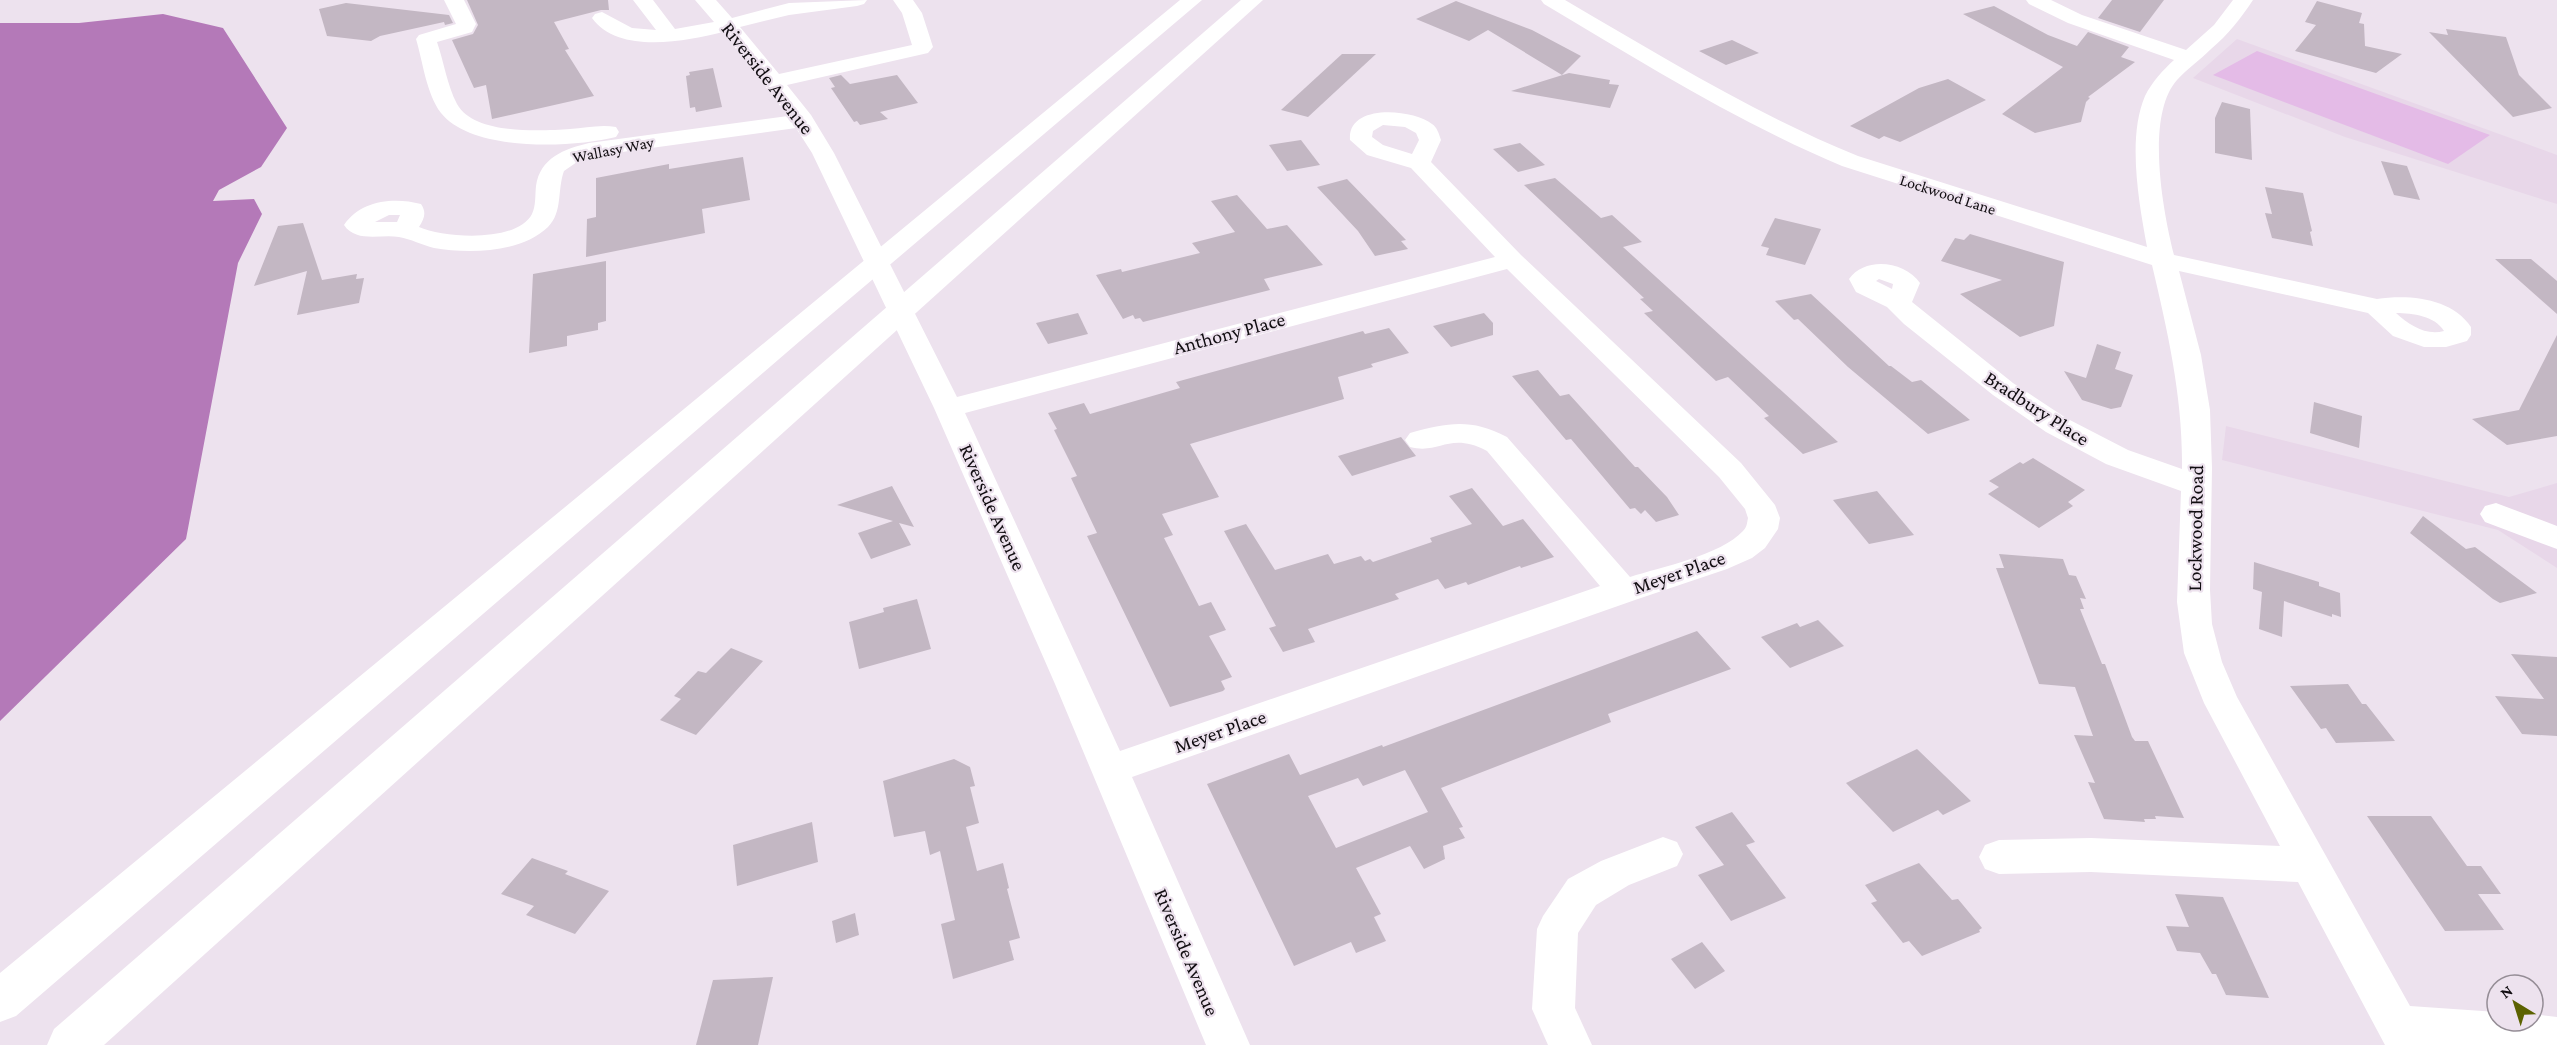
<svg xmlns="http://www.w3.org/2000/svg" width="2557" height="1045" font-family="'Crimson Pro',serif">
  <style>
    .built { fill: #e8d7e9 }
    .green { fill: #e4bbe7 }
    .water { fill: #b479b8 }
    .building { fill: #c3b7c3; fill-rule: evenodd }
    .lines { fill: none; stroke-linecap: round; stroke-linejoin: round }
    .minor { fill: #fff; fill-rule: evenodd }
    .highway { fill: #fff; fill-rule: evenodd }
    .labels { text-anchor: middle; stroke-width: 4.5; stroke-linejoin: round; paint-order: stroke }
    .far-street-label { font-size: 16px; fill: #110d11; stroke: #ede2ee }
    .street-label { font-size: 20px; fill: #110d11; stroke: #ede2ee }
  </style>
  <rect width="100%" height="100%" fill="#ede2ee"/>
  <g class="built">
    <polygon points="2237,39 2557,155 2557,204 2345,137 2193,78"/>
    <polygon points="2226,426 2509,497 2557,483 2557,568 2498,530 2222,460"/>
  </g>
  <polygon class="green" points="2257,51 2490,135 2448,164 2213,75"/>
  <polygon class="water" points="163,14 223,28 287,128 261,167 219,190 213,201 254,199 262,214 238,263 186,539 0,721 0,23 79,23"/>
  <g class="building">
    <polygon points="467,0 608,0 609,10 601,10 554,22 569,49 565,50 594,96 492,119 486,85 474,88 452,40 473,34 478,25"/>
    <polygon points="2112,0 2164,0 2140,32 2098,18"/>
    <polygon points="1456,1 1532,30 1581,56 1562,75 1488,30 1469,41 1416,19"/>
    <polygon points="2317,1 2362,13 2359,23 2364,24 2365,46 2402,54 2376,73 2295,51 2316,25 2305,22"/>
    <polygon points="346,3 449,15 453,23 445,25 444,22 380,36 371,41 327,36 319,9"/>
    <polygon points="1994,6 2048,35 2077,46 2088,32 2129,47 2121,57 2135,62 2088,97 2090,98 2086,102 2081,122 2035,133 2002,114 2063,67 1963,14"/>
    <polygon points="2446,29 2506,37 2519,75 2552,108 2513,117 2429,32 2448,35"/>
    <polygon points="1732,40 1759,53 1726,65 1699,51"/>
    <polygon points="1342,54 1376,54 1308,117 1281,110"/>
    <polygon points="713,68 722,107 696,112 695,107 690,108 686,76 690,75 689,72"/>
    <polygon points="1569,73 1610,80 1609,84 1619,85 1610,108 1511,91"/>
    <polygon points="841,75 850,84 897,75 918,103 880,112 888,119 860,125 857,121 854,122 831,88 835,87 829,78"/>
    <polygon points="1948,79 1986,100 1900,142 1884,136 1879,139 1850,126 1919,88"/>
    <polygon points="2222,102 2250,109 2252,160 2215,153 2215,118"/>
    <polygon points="1301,140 1320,165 1287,171 1269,145"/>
    <polygon points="1520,143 1545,165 1518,172 1493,149"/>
    <polygon points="743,157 750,200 702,209 705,233 586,257 587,219 596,217 596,178 669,164 669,169"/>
    <polygon points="2381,161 2407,166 2420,200 2394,195"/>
    <polygon points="1555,178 1601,218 1612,215 1642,242 1623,247 1838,442 1803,454 1764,418 1769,416 1728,377 1716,381 1702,368 1644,313 1653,311 1640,299 1644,298 1524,185"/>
    <polygon points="1347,179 1406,240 1401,241 1408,249 1375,256 1358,231 1317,187"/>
    <polygon points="2265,187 2303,193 2312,231 2310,232 2313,246 2272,238 2265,213 2272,214"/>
    <polygon points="1237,195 1267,229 1287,225 1323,265 1264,279 1270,290 1143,322 1140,318 1135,319 1133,315 1123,319 1096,275 1121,269 1122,272 1200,253 1192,243 1235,232 1211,201"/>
    <polygon points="1775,218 1821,229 1805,265 1766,255 1769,248 1761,246"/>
    <polygon points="303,223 322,280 357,274 356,279 364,278 359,303 297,315 307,271 254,286 278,226"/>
    <polygon points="1970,234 2064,262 2054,326 2020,337 1960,294 2002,280 1941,261 1955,238 1964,240"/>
    <polygon points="2495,259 2531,259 2557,281 2557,314"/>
    <polygon points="606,261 606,321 598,323 598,330 567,336 567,346 529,353 533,274"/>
    <polygon points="1811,294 1889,366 1891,366 1912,382 1921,380 1970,420 1928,434 1848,367 1798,319 1794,320 1775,301"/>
    <polygon points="1078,313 1088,334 1048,344 1036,323"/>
    <polygon points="1484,313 1493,323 1493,335 1451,347 1433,326"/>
    <polygon points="1389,328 1409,353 1371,364 1373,367 1338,377 1344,399 1190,444 1219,497 1162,514 1173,535 1164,538 1199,606 1211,602 1226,630 1209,636 1232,677 1221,681 1225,689 1223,691 1170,707 1087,536 1097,533 1071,478 1077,476 1054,430 1057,429 1048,413 1084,403 1090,414 1180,388 1176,382 1363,331 1365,334"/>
    <polygon points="2557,335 2557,436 2507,445 2472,419 2519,410"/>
    <polygon points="2097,344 2121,352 2115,369 2133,375 2121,407 2111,409 2082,400 2064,371 2086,378"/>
    <polygon points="1538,370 1560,396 1569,394 1635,467 1638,467 1667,497 1679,515 1656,522 1645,510 1641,514 1635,508 1630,509 1571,439 1566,440 1512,376"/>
    <polygon points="2314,402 2362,416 2359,448 2310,433"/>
    <polygon points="1401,437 1416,456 1352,476 1338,456"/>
    <polygon points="2033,458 2085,490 2068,502 2073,506 2039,528 1988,494 1999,487 1989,481 2020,462 2023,464"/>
    <polygon points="892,486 914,527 899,523 911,545 871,559 858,533 893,521 837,505"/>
    <polygon points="1472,488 1503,526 1523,519 1554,557 1521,568 1520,566 1468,585 1466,582 1445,589 1438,579 1395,594 1399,599 1308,629 1315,642 1283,652 1269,628 1276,626 1224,531 1246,524 1275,570 1328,554 1334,564 1361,556 1365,561 1370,559 1373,562 1432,542 1430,538 1472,524 1449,496"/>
    <polygon points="1877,491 1914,535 1869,544 1833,500"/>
    <polygon points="2423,516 2466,549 2475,547 2537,593 2500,603 2493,599 2410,533"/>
    <polygon points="1999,554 2063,559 2069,575 2076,576 2086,599 2080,598 2084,609 2080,609 2102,664 2105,664 2132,737 2135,741 2148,741 2184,818 2155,816 2156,819 2144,819 2145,822 2104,819 2088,782 2095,783 2074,735 2093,736 2075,687 2039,684 1996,568 2004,568"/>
    <polygon points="2254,562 2319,582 2319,586 2340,593 2341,617 2332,614 2332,617 2284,601 2282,637 2259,629 2262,592 2253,589"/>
    <polygon points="917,599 931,649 859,669 849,622 884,612 883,608"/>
    <polygon points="1818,620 1844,646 1790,668 1761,637 1797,623 1800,627"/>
    <path d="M1697 631 1731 669 1608 714 1611 722 1441 788 1463 827 1459 828 1465 838 1443 846 1445 859 1424 869 1410 846 1356 868 1381 914 1374 917 1386 941 1356 953 1351 942 1294 966 1207 784 1289 754 1300 775 1382 745 1383 747ZM1405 770 1428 812 1336 848 1308 796 1358 778 1363 786Z"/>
    <polygon points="731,648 763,661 696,735 660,720 681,699 674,696 698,671 706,673"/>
    <polygon points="2511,654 2557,657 2557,736 2522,734 2495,696 2544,699"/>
    <polygon points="2348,684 2362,704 2366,704 2395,741 2336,743 2326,728 2321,729 2290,686"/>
    <polygon points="1917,749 1971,801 1943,815 1938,810 1893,832 1846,783"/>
    <polygon points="954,759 970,767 975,786 970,787 979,823 966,827 977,871 1003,863 1009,888 1007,889 1020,938 1009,941 1014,960 953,979 941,924 955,920 940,851 930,855 925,831 894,837 883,781"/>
    <polygon points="1732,812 1755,842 1746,845 1786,898 1731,921 1698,875 1724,865 1695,827"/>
    <polygon points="2367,816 2431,816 2467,866 2481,866 2501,894 2478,894 2504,930 2445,931"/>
    <polygon points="812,822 818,862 737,886 733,845"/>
    <polygon points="532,858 568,871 565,874 609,891 575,934 526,915 534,906 501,894"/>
    <polygon points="1919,863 1952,900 1958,899 1982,928 1979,930 1980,932 1922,956 1909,941 1903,943 1871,903 1877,901 1865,885"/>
    <polygon points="2175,894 2223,897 2269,998 2226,995 2216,974 2212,974 2200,953 2177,951 2166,926 2189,927"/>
    <polygon points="855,913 859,935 836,943 832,921"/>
    <polygon points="1702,942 1725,971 1695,989 1671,959"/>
    <polygon points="773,977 758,1045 696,1045 713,980"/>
  </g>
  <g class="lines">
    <g class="minor">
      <path d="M444 0H464L476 24 472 32 437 42C444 62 447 85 457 104 474 135 540 131 570 129 585 128 601 124 616 127L619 132 616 137C571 148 472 152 441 113 426 93 423 62 416 39L419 35 456 24Z"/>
      <path d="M633 0H653L675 29 714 22 695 0H716L732 18 789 3 867 0 864 4 857 6 789 15 740 27 779 74 912 45 902 13 893 0H913L922 13 933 47 928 53 787 85 811 115 834 153 957 397 1495 257 1411 168 1367 155 1350 140C1347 103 1413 109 1432 124 1437 127 1439 134 1441 140L1431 162 1521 255 1741 463 1775 505 1780 518 1778 529 1765 548 1752 558 1727 569 1635 600 1132 777 1250 1045H1206L1055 684 934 408 812 153 796 128 593 156 577 162 564 171C557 190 563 212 548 227 521 253 469 254 434 248 422 245 411 239 399 237 380 234 356 243 344 225 361 200 394 197 421 204 427 213 424 219 419 227 444 238 517 243 532 214 536 206 535 195 536 186 540 158 564 149 589 143L788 116 723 32C687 41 618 55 592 18L595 14 602 12 632 28 656 30ZM1383 125 1405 127 1416 133 1419 140 1412 154 1383 145 1372 137 1373 131ZM389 215H400L397 222H375ZM1507 269 1719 477 1745 509 1748 518C1747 523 1747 527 1743 531 1721 555 1661 567 1630 577L1507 437C1470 418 1448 423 1410 433L1405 440 1410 447C1440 455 1449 431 1487 451L1600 586 1120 751 965 413Z"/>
      <path d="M1541 0H1565C1661 56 1755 114 1858 156L2147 247C2139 203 2127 138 2145 96 2152 82 2163 70 2174 60L2068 23 2029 4 2026 0H2051L2082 15 2186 50 2214 25 2233 0H2253C2241 18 2228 35 2211 49 2200 60 2187 69 2177 80 2145 116 2163 212 2174 255L2377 299C2409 294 2452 298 2471 327V335L2467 341 2446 347H2424L2393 336 2368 313 2179 271 2201 355 2210 410 2212 468 2210 590 2212 624 2222 662 2237 697 2410 1006 2497 1012V1021H2533V1014L2557 1017V1045H2385L2298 882 2091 872 1999 874 1985 869 1979 857 1985 845 1999 840 2091 838 2280 846 2204 703 2184 653 2177 602 2181 491 2106 464 2046 432 1993 395 1904 324 1887 307 1856 292 1849 279C1865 256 1905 261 1920 283L1912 302 2013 383 2066 418 2128 450 2182 469C2183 398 2168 333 2152 265L1842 166C1737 122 1642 62 1544 4ZM1879 279 1893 284 1892 289 1876 281ZM2396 313C2413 313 2435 316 2444 331 2426 336 2409 325 2396 313Z"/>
      <polygon points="2496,503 2557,526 2557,549 2485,522 2480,514 2485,506"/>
      <polygon points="1663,837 1677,842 1683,854 1677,866 1629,885 1596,905 1578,933 1575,1008 1592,1045 1548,1045 1532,1009 1537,929 1543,916 1568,879 1601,861"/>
    </g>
    <g class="highway">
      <polygon points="1180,0 1202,0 800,341 16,1016 0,1022 0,973"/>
      <polygon points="1241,0 1263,0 104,1045 47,1045 54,1029"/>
    </g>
  </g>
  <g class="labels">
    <g class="far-street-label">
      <text transform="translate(613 149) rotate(-11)" y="6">Wallasy Way</text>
      <text transform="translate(1948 194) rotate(18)" y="6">Lockwood Lane</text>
    </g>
    <g class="street-label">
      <text transform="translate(768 78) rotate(52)" y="7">Riverside Avenue</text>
      <text transform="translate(1229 333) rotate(-15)" y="7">Anthony Place</text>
      <text transform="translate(2037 408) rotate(33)" y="7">Bradbury Place</text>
      <text transform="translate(993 507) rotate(66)" y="7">Riverside Avenue</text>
      <text transform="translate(2195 528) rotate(-89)" y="7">Lockwood Road</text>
      <text transform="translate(1679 572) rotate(-19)" y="7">Meyer Place</text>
      <text transform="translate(1220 731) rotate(-19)" y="7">Meyer Place</text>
      <text transform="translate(1187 952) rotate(67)" y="7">Riverside Avenue</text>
    </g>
  </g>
  <g transform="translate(2515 1003) rotate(322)"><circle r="28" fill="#ede2ee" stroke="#958d96" stroke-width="1.5"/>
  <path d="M0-4.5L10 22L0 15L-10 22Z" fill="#5c6200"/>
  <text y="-9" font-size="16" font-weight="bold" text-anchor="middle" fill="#110d11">N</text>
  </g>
</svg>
